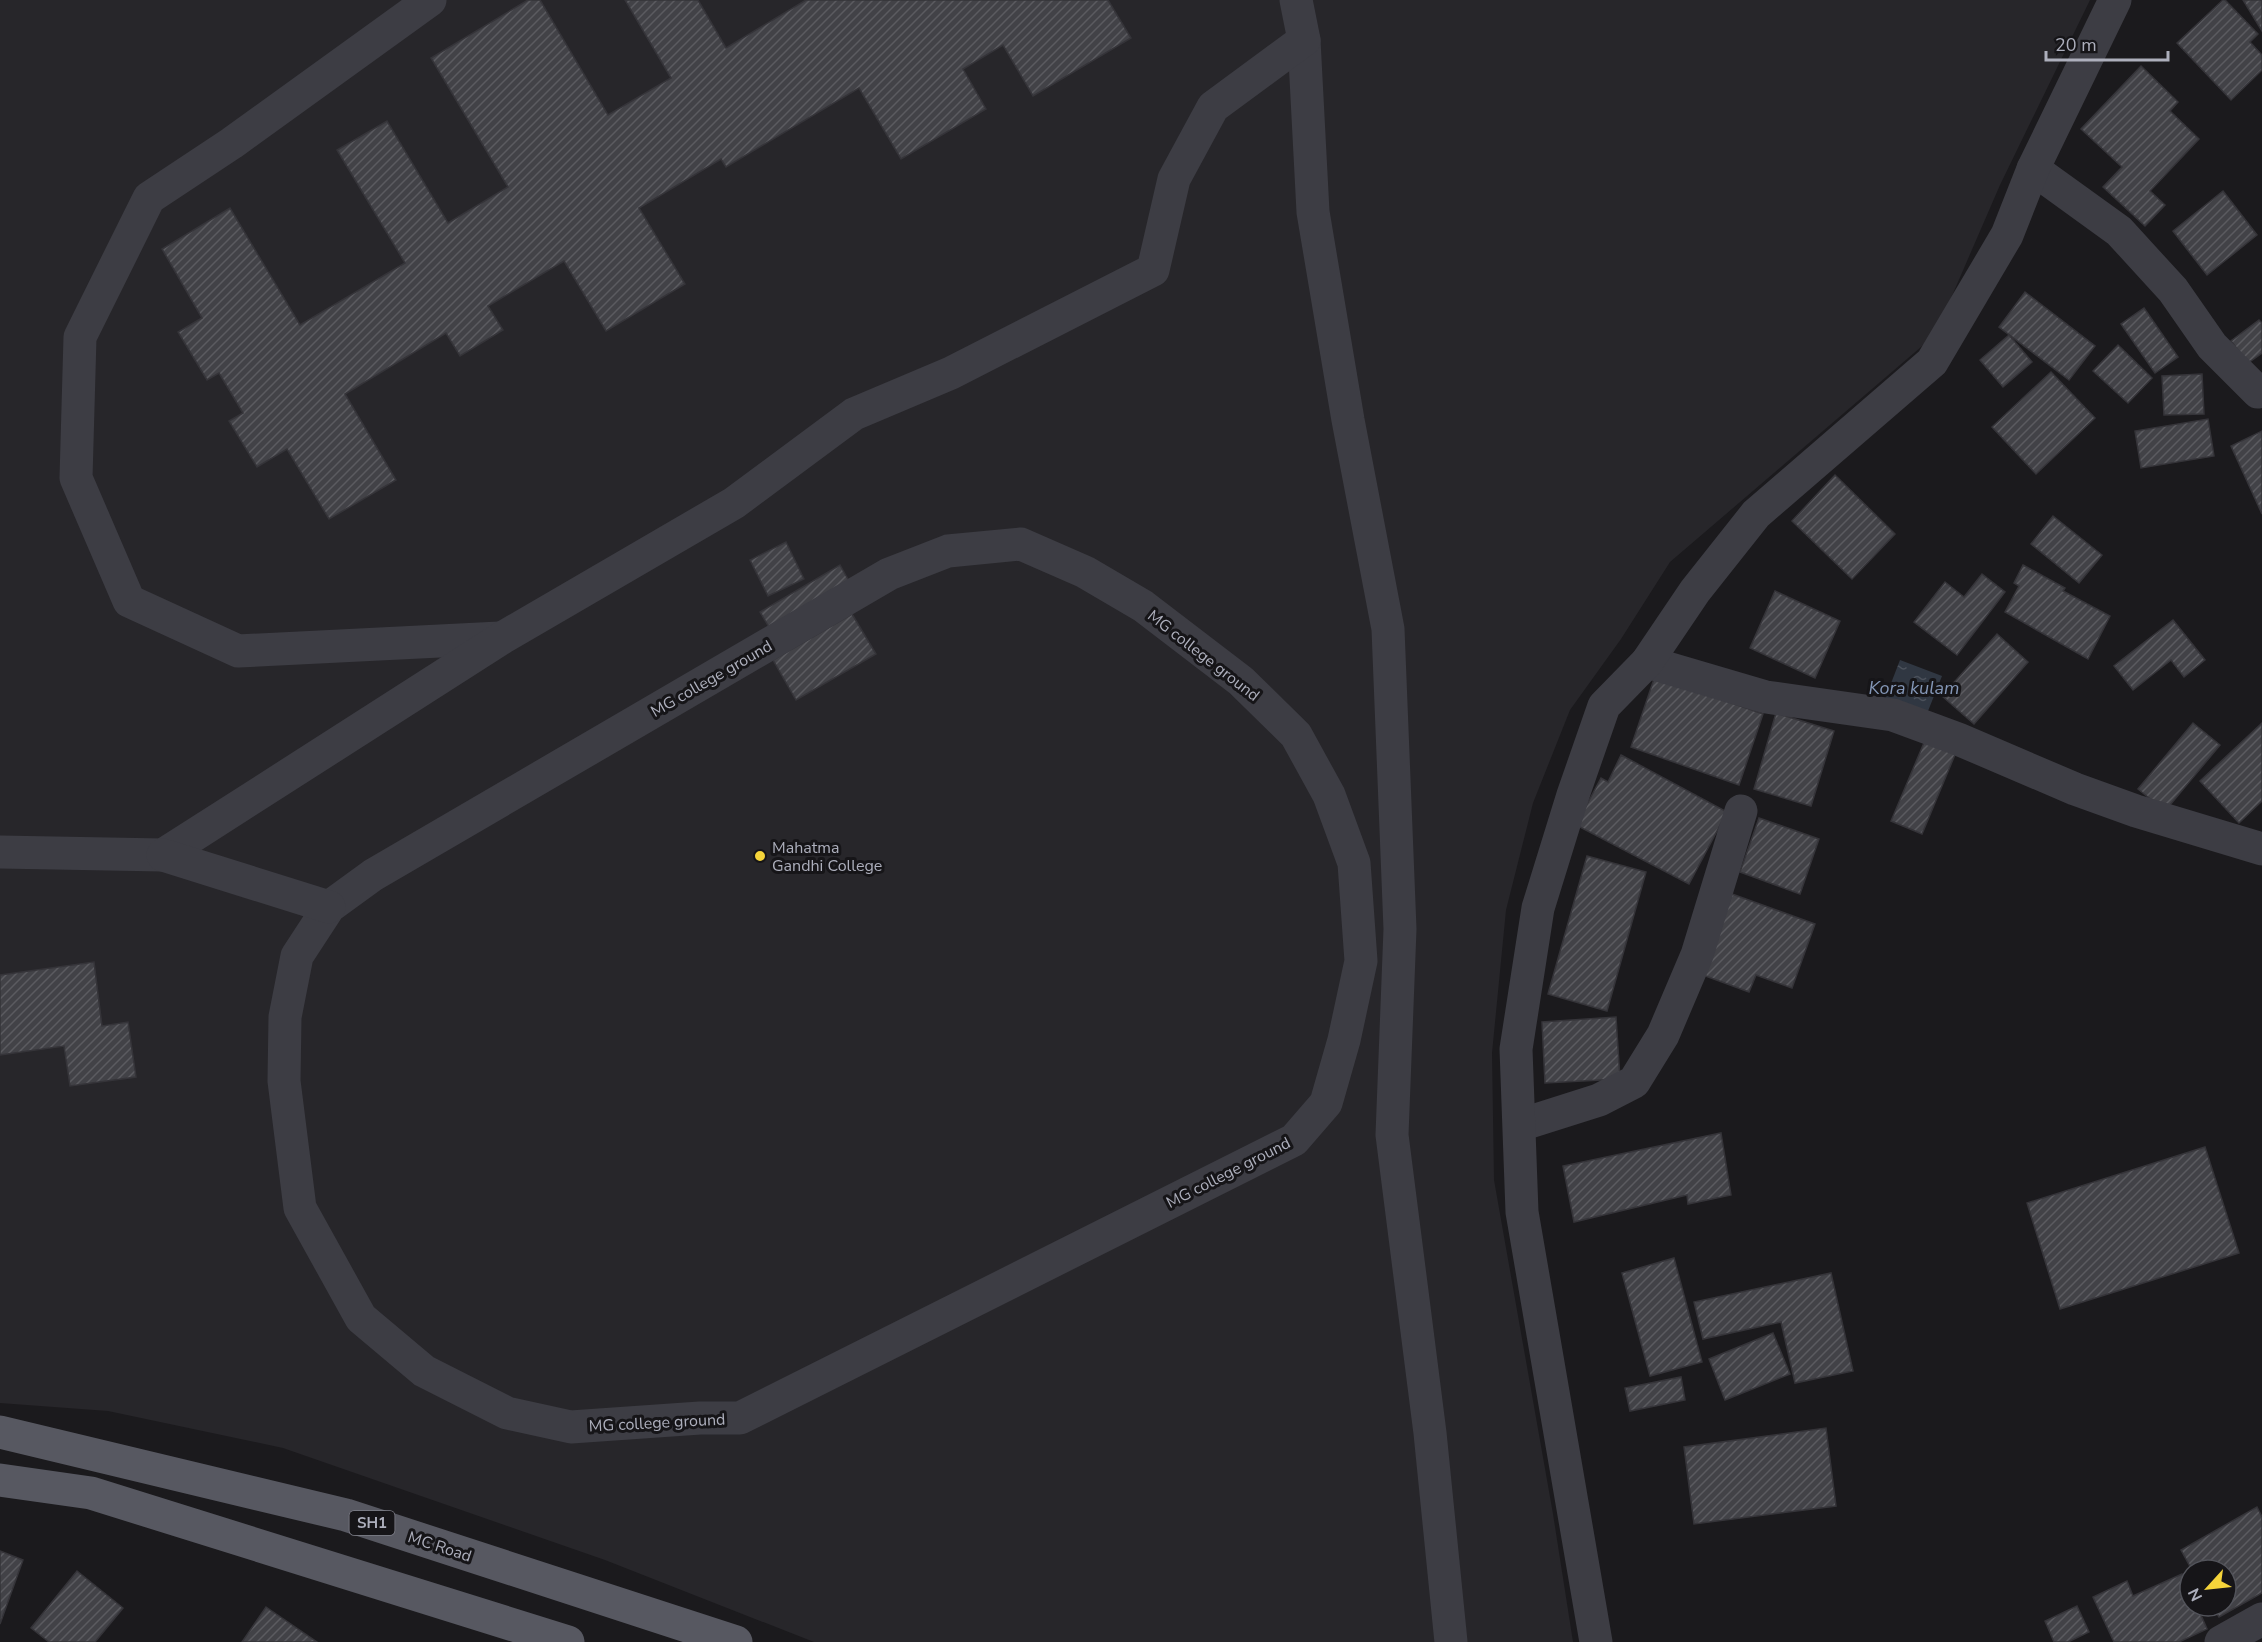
<svg xmlns="http://www.w3.org/2000/svg" width="2262" height="1642" font-family="'Nunito Sans',sans-serif">
  <style>
    .built { fill: #27262a }
    .water { fill: url(#water-ripples) }
    .building { fill: url(#building-hatch); stroke: #353439; stroke-width: 1.5 }
    .lines { fill: none; stroke-linecap: round; stroke-linejoin: round }
    .minor { stroke: #3d3d44; stroke-width: 33 }
    .major { stroke: #575861; stroke-width: 33 }
    .poi-dot { fill: #f5d43a; stroke: #161518; stroke-width: 2 }
    .labels { text-anchor: middle; stroke-width: 6; stroke-linejoin: round; paint-order: stroke }
    .shield { fill: #161518; stroke: #80818b; stroke-width: 1.5 }
    .shield-label { font-size: 15px; font-weight: bold; fill: #adafbc }
    .street-label { font-size: 16px; fill: #adafbc; stroke: #161518 }
    .poi-label { font-size: 16px; fill: #adafbc; stroke: #161518; text-anchor: start }
    .water-label { font-size: 18px; font-style: italic; fill: #8497b7; stroke: #161518 }
  </style>
  <defs>
    <pattern id="water-ripples" width="26" height="14" patternUnits="userSpaceOnUse" patternTransform="scale(1.5)"><rect width="26" height="14" fill="#303742"/><path d="M2 4q2-2 4 0t4 0M15 11q2-2 4 0t4 0" fill="none" stroke="#4b515b"/></pattern>
    <pattern id="building-hatch" width="6" height="6" patternUnits="userSpaceOnUse" patternTransform="scale(1.5)"><rect width="6" height="6" fill="#424247"/><path d="M-1 1l2-2M0 6l6-6M5 7l2-2" fill="none" stroke="#5b5b60"/></pattern>
  </defs>
  <rect width="100%" height="100%" fill="#1b1a1d"/>
  <polygon class="built" points="0,0 2090,0 2000,185 1935,335 1670,562 1621,639 1570,710 1533,803 1506,910 1492,1053 1494,1180 1553,1514 1573,1642 814,1642 605,1560 283,1448 108,1411 0,1403"/>
  <polygon class="water" points="1900,660 1942,676 1926,716 1885,699"/>
  <g class="building">
    <polygon points="528,0 540,0 608,115 671,78 625,0 698,0 726,48 806,0 1108,0 1131,38 1033,96 1003,45 963,69 986,109 901,159 859,88 726,167 721,159 639,208 685,284 606,331 564,261 488,306 503,330 460,356 446,333 345,394 396,480 329,519 287,449 257,467 229,421 243,413 219,373 207,380 178,332 202,318 162,249 230,208 300,325 405,263 337,150 387,121 448,223 508,187 431,58"/>
    <polygon points="2223,0 2225,0 2258,34 2250,42 2262,55 2262,70 2231,100 2177,43"/>
    <polygon points="2243,0 2262,0 2262,31"/>
    <polygon points="2141,66 2178,102 2170,111 2199,139 2150,191 2165,205 2145,226 2103,187 2122,167 2081,129"/>
    <polygon points="2223,191 2257,235 2207,275 2173,231"/>
    <polygon points="2025,292 2095,346 2069,380 1999,327"/>
    <polygon points="2144,308 2178,357 2155,373 2121,324"/>
    <polygon points="2259,320 2262,323 2262,353 2248,363 2231,341"/>
    <polygon points="2009,335 2032,362 2003,387 1980,360"/>
    <polygon points="2118,345 2152,378 2128,403 2093,371"/>
    <polygon points="2051,372 2095,418 2036,474 1992,427"/>
    <polygon points="2202,374 2204,414 2164,415 2162,376"/>
    <polygon points="2208,419 2214,456 2141,468 2135,431"/>
    <polygon points="2262,431 2262,514 2231,446"/>
    <polygon points="1835,475 1895,534 1852,579 1792,521"/>
    <polygon points="2053,516 2102,555 2079,583 2031,544"/>
    <polygon points="786,542 804,579 768,596 750,560"/>
    <polygon points="840,565 863,606 783,651 760,612"/>
    <polygon points="2023,565 2065,588 2063,591 2110,616 2088,659 2005,612 2019,586 2014,583"/>
    <polygon points="1982,574 2005,592 1957,655 1914,622 1945,582 1964,597"/>
    <polygon points="1775,591 1840,621 1815,678 1750,648"/>
    <polygon points="852,614 876,654 796,700 773,660"/>
    <polygon points="2173,620 2205,660 2184,677 2171,660 2133,690 2114,666"/>
    <polygon points="1997,634 2028,662 1974,724 1942,696"/>
    <polygon points="1655,676 1763,714 1739,785 1631,747"/>
    <polygon points="1776,713 1834,731 1811,806 1754,789"/>
    <polygon points="2193,723 2220,745 2165,811 2138,789"/>
    <polygon points="2262,723 2262,801 2239,823 2200,781"/>
    <polygon points="1929,731 1959,745 1922,834 1891,821"/>
    <polygon points="1621,755 1727,812 1689,884 1576,825 1601,778 1608,782"/>
    <polygon points="1759,818 1819,839 1800,894 1740,872"/>
    <polygon points="1587,856 1646,872 1607,1011 1548,994"/>
    <polygon points="1732,894 1815,924 1792,988 1756,975 1749,992 1703,975"/>
    <polygon points="94,962 102,1026 128,1022 136,1077 70,1086 64,1046 0,1055 0,975"/>
    <polygon points="1616,1017 1620,1079 1545,1083 1542,1022"/>
    <polygon points="1721,1133 1731,1195 1688,1204 1687,1195 1574,1222 1563,1166"/>
    <polygon points="2205,1147 2239,1253 2060,1309 2027,1203"/>
    <polygon points="1674,1258 1702,1362 1650,1376 1622,1273"/>
    <polygon points="1831,1273 1853,1371 1795,1383 1781,1322 1703,1339 1694,1302"/>
    <polygon points="1773,1333 1790,1374 1725,1400 1709,1359"/>
    <polygon points="1681,1377 1685,1400 1630,1411 1625,1388"/>
    <polygon points="1826,1428 1836,1506 1694,1524 1684,1447"/>
    <polygon points="2257,1507 2262,1517 2262,1593 2219,1617 2212,1606 2226,1606 2226,1570 2192,1570 2181,1550"/>
    <polygon points="0,1551 23,1560 0,1624"/>
    <polygon points="77,1571 123,1608 95,1642 49,1642 31,1628"/>
    <polygon points="2182,1574 2190,1592 2190,1606 2197,1606 2207,1629 2179,1642 2114,1642 2093,1597 2127,1581 2133,1596"/>
    <polygon points="2077,1606 2089,1632 2068,1642 2054,1642 2045,1621"/>
    <polygon points="266,1607 317,1642 242,1642"/>
  </g>
  <g class="lines">
    <g class="minor">
      <polyline points="430,0 232,143 149,198 80,337 76,478 129,601 238,651 500,638"/>
      <polyline points="1304,40 1313,212 1348,420 1388,629 1400,929 1392,1135 1430,1433 1451,1642"/>
      <polyline points="2033,169 2119,231 2173,290 2212,346 2258,392 2262,391"/>
      <polygon points="1021,544 1085,572 1143,606 1241,681 1296,735 1329,795 1354,863 1361,961 1344,1040 1326,1103 1294,1140 740,1418 700,1418 571,1427 507,1413 424,1371 361,1318 300,1208 284,1081 285,1017 297,956 329,907 373,875 889,574 948,551"/>
      <polyline points="1647,662 1766,697 1893,715 1958,739 2075,789 2136,811 2262,849"/>
      <polyline points="0,852 163,855 502,638 734,503 854,414 951,373 1153,270 1174,179 1213,107 1304,40 1296,0"/>
      <polyline points="163,855 329,907"/>
      <polyline points="1520,1125 1599,1100 1634,1082 1663,1035 1697,955 1741,811"/>
      <polyline points="1596,1642 1522,1212 1516,1049 1538,908 1573,795 1604,706 1647,662 1695,591 1756,514 1932,362 2007,235 2033,169 2115,0"/>
      <polyline points="2221,1642 2262,1619"/>
    </g>
    <g class="major">
      <polyline points="0,1432 346,1515 736,1642"/>
      <polyline points="0,1480 91,1493 568,1642"/>
    </g>
  </g>
  <circle class="poi-dot" cx="760" cy="856" r="6"/>
  <g class="labels">
    <rect class="shield" x="349.5" y="1511" width="45" height="24" rx="4.5"/>
    <g class="shield-label">
      <text x="372" y="1528">SH1</text>
    </g>
    <g class="street-label">
      <text transform="translate(1204 655) rotate(38)" y="6">MG college ground</text>
      <text transform="translate(711 678) rotate(-30)" y="6">MG college ground</text>
      <text transform="translate(1228 1172) rotate(-27)" y="6">MG college ground</text>
      <text transform="translate(657 1422) rotate(-3)" y="6">MG college ground</text>
      <text transform="translate(440 1546) rotate(18)" y="6">MC Road</text>
    </g>
    <g class="poi-label">
      <text x="772" y="853">Mahatma<tspan x="772" dy="18">Gandhi College</tspan></text>
    </g>
    <g class="water-label">
      <text x="1914" y="694">Kora kulam</text>
    </g>
  </g>
  <g transform="translate(2208 1588) rotate(243)"><circle r="28" fill="#161518" stroke="#52535a" stroke-width="1.5"/>
  <path d="M0-4.5L10 22L0 15L-10 22Z" fill="#f5d43a"/>
  <text y="-9" font-size="16" font-weight="bold" text-anchor="middle" fill="#adafbc">N</text>
  </g>
  <path d="M2046 51v9h122v-9" fill="none" stroke="#adafbc" stroke-width="3"/>
  <text x="2055" y="51" font-size="18" fill="#adafbc" stroke="#161518" stroke-width="4.5" paint-order="stroke">20 m</text>
</svg>
